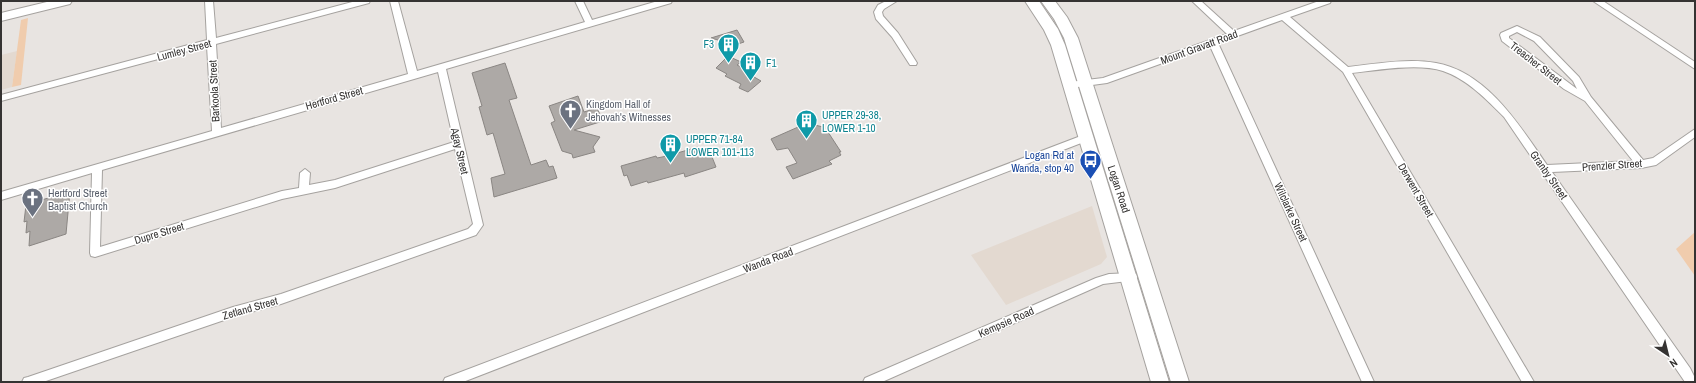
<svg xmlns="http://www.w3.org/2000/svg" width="1696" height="383" font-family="'Archivo Narrow',sans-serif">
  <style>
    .built { fill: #e3d9d0 }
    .green { fill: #f0ccad }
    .building { fill: #ada9a6; stroke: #8a8683 }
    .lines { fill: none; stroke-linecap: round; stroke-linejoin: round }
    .street-casing { stroke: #a5a29f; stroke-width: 2 }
    .secondary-casing { stroke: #a5a29f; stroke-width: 2 }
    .primary-casing { stroke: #a5a29f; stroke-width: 2 }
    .street { fill: #fff; fill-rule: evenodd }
    .secondary { fill: #fff; fill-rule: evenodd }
    .primary { fill: #fff; fill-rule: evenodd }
    .labels { text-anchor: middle; stroke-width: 3; stroke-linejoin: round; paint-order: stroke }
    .culture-label { font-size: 11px; fill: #0d838f; stroke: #fff; text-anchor: start }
    .street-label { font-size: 11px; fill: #353332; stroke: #fff }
    .worship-label { font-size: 11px; fill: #5b616d; stroke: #fff; text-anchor: start }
    .transit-label { font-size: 11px; fill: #164399; stroke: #fff; text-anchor: end }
  </style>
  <rect width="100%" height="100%" fill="#e8e4e1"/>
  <g class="built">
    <polygon points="17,51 12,87 1,90 1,55"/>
    <polygon points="1092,206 1107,257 1101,264 1006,305 971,255"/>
  </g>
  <g class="green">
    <polygon points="28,18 21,85 12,87 21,20"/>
    <polygon points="1695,232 1695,276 1676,249"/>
  </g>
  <g class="building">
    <polygon points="737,30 744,42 735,45 711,38"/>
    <polygon points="728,56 741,62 737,65 751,72 749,74 761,81 748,92 739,88 741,84 725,76 727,74 716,68"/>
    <polygon points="505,63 517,98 509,100 531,165 546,160 549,167 553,166 557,178 494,197 491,178 505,174 493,133 487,135 479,107 482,106 472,73"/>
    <polygon points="578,96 584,112 597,108 603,121 574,130 600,137 593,147 595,152 573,158 572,154 562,151 551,123 555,121 549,106"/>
    <polygon points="805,124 807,128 815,125 823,127 826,133 828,132 841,152 839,152 841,155 829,161 832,164 793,179 786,167 797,163 788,148 777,150 771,139"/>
    <polygon points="698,147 700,150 703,149 706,153 710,152 716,167 685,177 684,173 648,183 647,181 631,186 627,175 624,176 621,166 656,156 657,158 667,156"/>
    <polygon points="70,191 66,234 29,246 30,231 26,233 27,221 24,222 26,205"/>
  </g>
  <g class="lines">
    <defs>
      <g id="street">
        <path d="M205 1H213L216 38 356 1H370L369 3 216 44 221 128 408 74 390 1H398L417 71 585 22 575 1H583L592 20 658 1H672L671 3 446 69 483 225 476 235 281 304 233 317 43 382H22L24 378 28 377 233 307 281 294 468 229 473 224 455 149 335 188 282 199 95 257 91 256 90 253 92 173 1 200V192L212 131 207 46 1 101V95L207 40ZM438 72 454 142 335 180 309 185 310 173 305 169 300 173 299 188 282 191 100 247 102 170Z"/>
        <polygon points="886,1 897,1 884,9 882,12 883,16 898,33 917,63 916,65 910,65 892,37 876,19 874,12 878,5"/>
        <path d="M1192 1H1201L1234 31 1319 1H1331L1330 3 1290 17 1348 67C1376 64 1407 58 1436 63 1487 72 1520 126 1547 165L1633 161 1585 101 1564 89 1502 41 1500 35 1501 33 1517 26 1540 37 1579 77 1591 97 1643 160 1653 158 1695 129V137L1656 165 1641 168 1552 172 1690 368 1695 378V382H1685L1504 117C1487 100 1467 79 1443 71 1418 63 1379 70 1352 73L1534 382H1522L1343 72 1282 20 1218 43 1374 382H1362L1210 46 1107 83 1070 88 1065 85 1070 82 1103 78 1227 34ZM1517 32 1534 41 1573 81 1577 89 1509 38V36Z"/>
        <polygon points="1593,1 1603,1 1695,62 1695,69"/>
        <polygon points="1086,134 1089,136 1091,138 1089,140 463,382 443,382 445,378"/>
        <polygon points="1132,273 1136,274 1137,277 1136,280 1103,284 882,382 863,382 865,378 1096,278 1109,274"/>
      </g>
      <polygon id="secondary" points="51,1 72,1 70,4 1,21 1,13"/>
      <g id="primary">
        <polygon points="1025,1 1039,1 1058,29 1065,45 1169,382 1151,382 1051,45 1044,30"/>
        <polygon points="1041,1 1055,1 1067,17 1078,38 1189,382 1171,382 1064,38 1054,19"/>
      </g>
    </defs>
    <use href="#street" class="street-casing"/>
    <use href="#secondary" class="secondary-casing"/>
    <use href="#primary" class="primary-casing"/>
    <use href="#street" class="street"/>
    <use href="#secondary" class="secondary"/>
    <use href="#primary" class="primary"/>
  </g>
  <defs>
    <symbol id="building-pin" viewBox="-11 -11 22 30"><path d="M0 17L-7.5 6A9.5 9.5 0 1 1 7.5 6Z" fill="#0f9aa8" stroke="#fff"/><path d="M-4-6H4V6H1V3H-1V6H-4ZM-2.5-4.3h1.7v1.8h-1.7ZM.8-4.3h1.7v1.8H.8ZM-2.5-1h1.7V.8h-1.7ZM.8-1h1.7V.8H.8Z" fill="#fff"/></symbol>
    <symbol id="church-pin" viewBox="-11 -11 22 30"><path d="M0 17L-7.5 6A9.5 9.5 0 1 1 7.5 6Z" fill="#6b7280" stroke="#fff"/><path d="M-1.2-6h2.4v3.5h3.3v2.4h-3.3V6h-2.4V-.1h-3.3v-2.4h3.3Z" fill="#fff"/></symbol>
    <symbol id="bus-pin" viewBox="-11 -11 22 30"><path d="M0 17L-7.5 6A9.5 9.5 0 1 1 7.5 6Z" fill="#1a4fb4" stroke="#fff"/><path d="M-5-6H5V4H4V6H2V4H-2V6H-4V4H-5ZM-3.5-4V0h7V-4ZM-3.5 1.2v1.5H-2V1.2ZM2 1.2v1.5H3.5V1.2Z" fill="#fff"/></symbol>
  </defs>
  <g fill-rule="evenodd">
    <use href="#building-pin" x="716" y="32" width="25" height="34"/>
    <use href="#building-pin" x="738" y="50" width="25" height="34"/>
    <use href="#church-pin" x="558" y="98" width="25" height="34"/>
    <use href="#building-pin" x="794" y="108" width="25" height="34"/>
    <use href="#building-pin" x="658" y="132" width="25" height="34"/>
    <use href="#bus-pin" x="1078" y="148" width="25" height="34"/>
    <use href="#church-pin" x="20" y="186" width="25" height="34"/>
  </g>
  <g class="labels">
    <g class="culture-label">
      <text x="714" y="48" text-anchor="end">F3</text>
      <text x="766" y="67">F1</text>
      <text x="822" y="119">UPPER 29-38,<tspan x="822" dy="13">LOWER 1-10</tspan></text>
      <text x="686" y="143">UPPER 71-84<tspan x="686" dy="13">LOWER 101-113</tspan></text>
    </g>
    <g class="street-label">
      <text transform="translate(1199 47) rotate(-20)" y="4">Mount Gravatt Road</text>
      <text transform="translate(184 50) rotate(-15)" y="4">Lumley Street</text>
      <text transform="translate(1536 63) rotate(38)" y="4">Treacher Street</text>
      <text transform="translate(214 91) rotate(-93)" y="4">Barkoola Street</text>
      <text transform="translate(334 98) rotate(-16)" y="4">Hertford Street</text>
      <text transform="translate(460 151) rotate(77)" y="4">Agay Street</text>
      <text transform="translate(1612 165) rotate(-4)" y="4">Prenzler Street</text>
      <text transform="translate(1549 175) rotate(55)" y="4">Granby Street</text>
      <text transform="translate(1119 189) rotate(72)" y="4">Logan Road</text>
      <text transform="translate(1416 190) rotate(60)" y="4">Derwent Street</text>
      <text transform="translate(1291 212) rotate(65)" y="4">Wilclarke Street</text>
      <text transform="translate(159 233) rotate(-17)" y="4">Dupre Street</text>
      <text transform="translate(768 260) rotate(-21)" y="4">Wanda Road</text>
      <text transform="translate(250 308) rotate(-16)" y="4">Zetland Street</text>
      <text transform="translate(1006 322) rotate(-24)" y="4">Kempsie Road</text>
    </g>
    <g class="worship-label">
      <text x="586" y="108">Kingdom Hall of<tspan x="586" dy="13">Jehovah's Witnesses</tspan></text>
      <text x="48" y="197">Hertford Street<tspan x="48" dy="13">Baptist Church</tspan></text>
    </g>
    <g class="transit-label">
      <text x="1074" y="159">Logan Rd at<tspan x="1074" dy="13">Wanda, stop 40</tspan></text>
    </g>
  </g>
  <rect width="1696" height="383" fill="none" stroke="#353332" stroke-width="4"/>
  <g transform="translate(1668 355) rotate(145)" stroke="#ffffff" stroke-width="3" paint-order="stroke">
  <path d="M0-3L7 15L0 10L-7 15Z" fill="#353332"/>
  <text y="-6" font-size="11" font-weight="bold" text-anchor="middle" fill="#353332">N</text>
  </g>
</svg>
